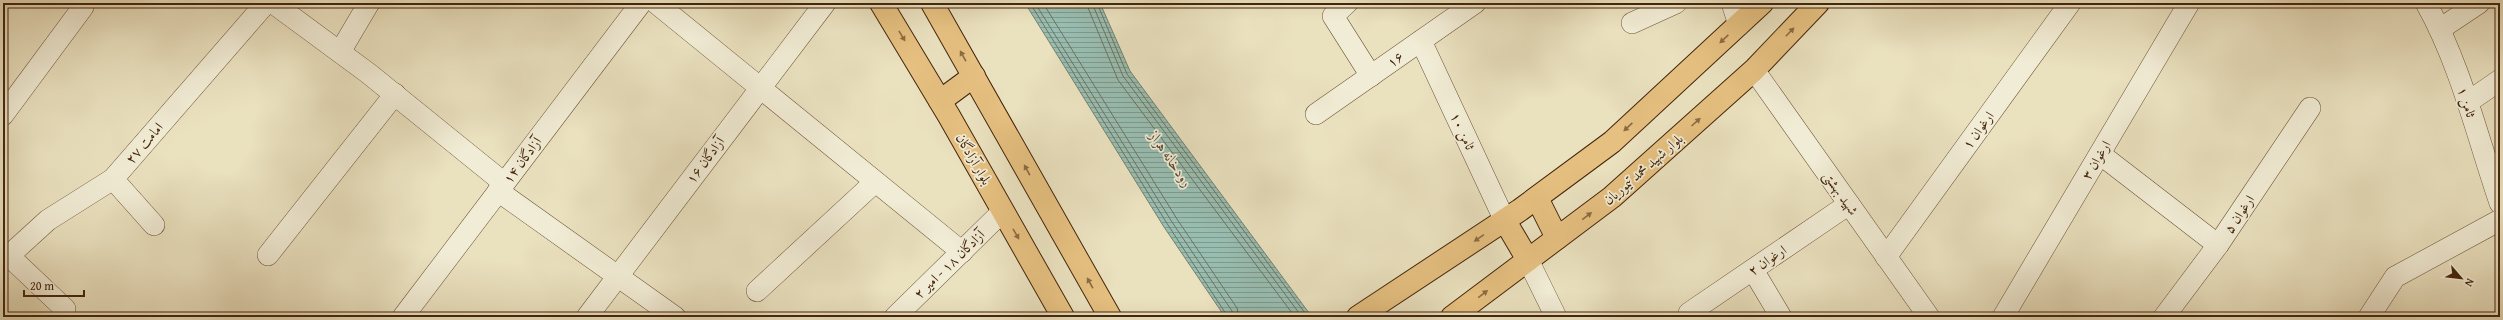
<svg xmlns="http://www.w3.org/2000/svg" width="2503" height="320" font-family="'Gentium Book Plus',Amiri,serif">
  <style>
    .water { fill: url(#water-rules); stroke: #768170 }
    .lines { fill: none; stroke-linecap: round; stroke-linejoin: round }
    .shore { stroke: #6e725f; stroke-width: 1 }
    .minor-casing { stroke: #6e5439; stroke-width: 22 }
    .major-casing { stroke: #44250c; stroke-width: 24 }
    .minor { stroke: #f1ecd5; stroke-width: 21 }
    .major { stroke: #e5c080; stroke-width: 22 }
    .oneway { fill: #8c6b40 }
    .labels { text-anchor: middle; stroke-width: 3.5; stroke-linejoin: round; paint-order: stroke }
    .street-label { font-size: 14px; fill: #44250c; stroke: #f1ecd5 }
    .water-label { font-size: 15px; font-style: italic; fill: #594b36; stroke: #f1ecd5 }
  </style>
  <defs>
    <pattern id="water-rules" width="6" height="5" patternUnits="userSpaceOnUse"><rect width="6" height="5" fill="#98beb2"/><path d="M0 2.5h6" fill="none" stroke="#7e9a8f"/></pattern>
  </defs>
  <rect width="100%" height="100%" fill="#eae1bf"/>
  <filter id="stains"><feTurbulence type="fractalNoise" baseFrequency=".005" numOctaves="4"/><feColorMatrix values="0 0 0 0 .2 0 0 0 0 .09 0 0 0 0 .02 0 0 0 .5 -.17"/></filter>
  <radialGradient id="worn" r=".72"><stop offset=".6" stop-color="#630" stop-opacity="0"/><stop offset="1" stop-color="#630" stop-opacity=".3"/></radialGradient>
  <polygon class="water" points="1025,3 1100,3 1130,71 1312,317 1225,317 1164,227"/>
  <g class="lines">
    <g class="shore">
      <polyline points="1030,3 1168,225 1228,317"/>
      <polyline points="1035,3 1172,222 1232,311 1233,317"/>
      <polyline points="1043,3 1177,219 1237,308 1239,317"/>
      <polyline points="1086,3 1118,80 1295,317"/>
      <polyline points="1092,3 1123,76 1302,317"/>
      <polyline points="1097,3 1127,74 1308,317"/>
    </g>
    <defs>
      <g id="minor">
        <polyline points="273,3 368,73 504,183"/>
        <polyline points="656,3 962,252"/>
        <polyline points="1347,3 1333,16 1371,76"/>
        <polyline points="1732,3 1739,25"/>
        <path d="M2426 3C2461 66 2477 136 2500 203"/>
        <polyline points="1632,23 1676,3"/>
        <polyline points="2440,29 2479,3"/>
        <polyline points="1421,41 1505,221"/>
        <polyline points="340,52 369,3"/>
        <polyline points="1754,70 1929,317"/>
        <polyline points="2468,102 2500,80"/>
        <polyline points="1316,114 1475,3"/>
        <polyline points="3,115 83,7"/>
        <polyline points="2100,154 2218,245"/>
        <polyline points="113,179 154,225"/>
        <polyline points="498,191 675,317"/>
        <polyline points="268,255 395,94"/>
        <polyline points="9,256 65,309"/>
        <polyline points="1886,257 2070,3"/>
        <polyline points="1528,260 1556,317"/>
        <polyline points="3,261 48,220 113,179 266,3"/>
        <polyline points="1753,270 1781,317"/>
        <polyline points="757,291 875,182"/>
        <polyline points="403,317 641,3"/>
        <polyline points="587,317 825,3"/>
        <polyline points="895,317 1003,211"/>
        <polyline points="1691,317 1689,313 1849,204"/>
        <polyline points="2003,317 2189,3"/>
        <polyline points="2164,317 2218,245 2310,108"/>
        <polyline points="2369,317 2395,277 2500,220"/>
      </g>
      <g id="major">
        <polyline points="881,3 949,116 1063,317"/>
        <polyline points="932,3 1110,317"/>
        <polyline points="940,101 974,76"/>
        <polyline points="1537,198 1557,238"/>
        <polyline points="1505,221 1528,260"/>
        <polyline points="1358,317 1520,210 1612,142 1762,3"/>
        <polyline points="1452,317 1612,197 1754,70 1818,3"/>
      </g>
    </defs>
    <use href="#minor" class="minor-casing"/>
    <use href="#major" class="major-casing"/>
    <use href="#minor" class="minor"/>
    <use href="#major" class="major"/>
  </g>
  <defs><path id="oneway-solid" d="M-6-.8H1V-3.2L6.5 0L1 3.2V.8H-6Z"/></defs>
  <g class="oneway">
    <use href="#oneway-solid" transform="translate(1790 32) rotate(-46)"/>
    <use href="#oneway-solid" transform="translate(902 36) rotate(59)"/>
    <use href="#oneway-solid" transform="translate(1724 39) rotate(137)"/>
    <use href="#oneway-solid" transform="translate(963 56) rotate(-119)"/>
    <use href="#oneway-solid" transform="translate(1696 122) rotate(-42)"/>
    <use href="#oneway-solid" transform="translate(1628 127) rotate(137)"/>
    <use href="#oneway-solid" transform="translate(1027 170) rotate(-119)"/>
    <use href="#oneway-solid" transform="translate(1587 216) rotate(-37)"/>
    <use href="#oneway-solid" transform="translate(1016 234) rotate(60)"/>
    <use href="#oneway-solid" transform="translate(1479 238) rotate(146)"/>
    <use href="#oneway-solid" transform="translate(1090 283) rotate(-119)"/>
    <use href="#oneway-solid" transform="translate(1483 294) rotate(-37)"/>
  </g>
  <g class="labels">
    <g class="street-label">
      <text transform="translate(1395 59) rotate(-35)" y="5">۱۶</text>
      <text transform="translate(2467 102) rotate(72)" y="5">ثامن ۱</text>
      <text transform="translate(1978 130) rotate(-54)" y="5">ارغوان ۱</text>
      <text transform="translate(1463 131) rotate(65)" y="5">ثامن ۱۰</text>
      <text transform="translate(144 143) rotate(-49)" y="5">امامت ۲۷</text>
      <text transform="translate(974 159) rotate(60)" y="5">بلوار آزادگان</text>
      <text transform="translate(522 160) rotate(-53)" y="5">آزادگان ۱۴</text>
      <text transform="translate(705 160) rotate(-53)" y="5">آزادگان ۱۶</text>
      <text transform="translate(2096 160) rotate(-59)" y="5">ارغوان ۳</text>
      <text transform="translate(1643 169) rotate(-41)" y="5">بلوار شهید محمد تیموریان</text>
      <text transform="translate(1841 193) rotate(55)" y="5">شهید بهشتی</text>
      <text transform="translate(2239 214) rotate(-56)" y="5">ارغوان ۵</text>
      <text transform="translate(1767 260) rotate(-34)" y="5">ارغوان ۲</text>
      <text transform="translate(949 264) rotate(-44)" y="5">آزادگان ۱۸ - امیر ۲</text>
    </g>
    <g class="water-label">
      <text transform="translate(1171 159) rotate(56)" y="5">رودخانه هراز</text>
    </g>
  </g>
  <rect width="2503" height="320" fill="none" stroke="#eae1bf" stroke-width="16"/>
  <rect x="4" y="4" width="2495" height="312" fill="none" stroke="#44250c" stroke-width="2"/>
  <rect x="8" y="8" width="2487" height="304" fill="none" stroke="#44250c"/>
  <g transform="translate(2461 278) rotate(118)" stroke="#f1ecd5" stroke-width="3" paint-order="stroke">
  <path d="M0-3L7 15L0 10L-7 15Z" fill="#44250c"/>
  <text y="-6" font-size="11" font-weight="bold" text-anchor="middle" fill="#44250c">N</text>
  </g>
  <path d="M24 290v6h60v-6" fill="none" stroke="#44250c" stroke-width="2"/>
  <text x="30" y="290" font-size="12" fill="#44250c" stroke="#f1ecd5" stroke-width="3" paint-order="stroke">20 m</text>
  <rect width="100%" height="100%" filter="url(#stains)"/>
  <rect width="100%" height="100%" fill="url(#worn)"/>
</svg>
